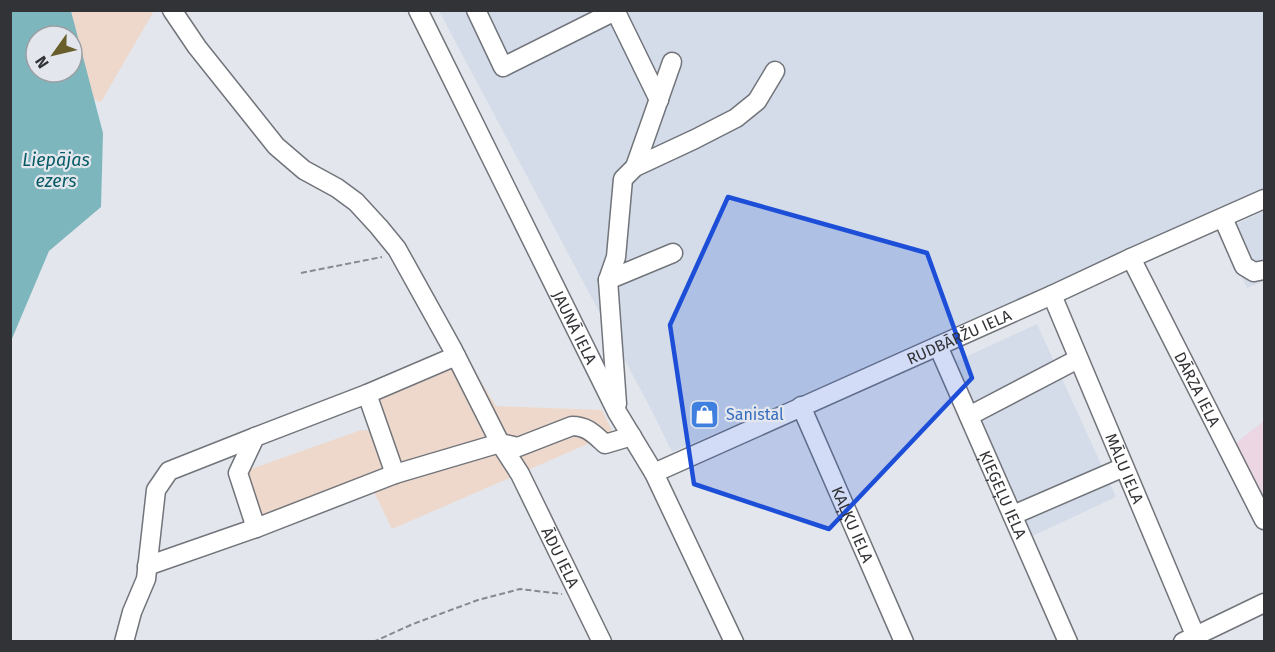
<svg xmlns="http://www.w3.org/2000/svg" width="1275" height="652" font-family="'Fira Sans',sans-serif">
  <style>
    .commercial { fill: #eed8cb }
    .built { fill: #d3dce8 }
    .education { fill: #ecd6e3 }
    .water { fill: #7eb6be; fill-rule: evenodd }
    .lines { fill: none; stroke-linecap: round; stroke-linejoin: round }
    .minor-casing { stroke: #71747a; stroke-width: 21 }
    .path { stroke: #87898e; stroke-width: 2; stroke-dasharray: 6 3; stroke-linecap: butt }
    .minor { stroke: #fff; stroke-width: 18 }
    .marked { fill: #1d4ed8; fill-opacity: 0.2; stroke: #1d4ed8; stroke-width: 4.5; stroke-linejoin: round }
    .labels { text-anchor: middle; stroke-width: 4.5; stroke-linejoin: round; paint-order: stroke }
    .street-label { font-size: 16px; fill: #323336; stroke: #e3e7ed }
    .shop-label { font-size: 16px; fill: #366cbe; stroke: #e3e7ed; text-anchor: start }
    .water-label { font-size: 18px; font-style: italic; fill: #065b64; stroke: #e3e7ed }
  </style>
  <rect width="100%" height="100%" fill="#e3e7ed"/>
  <g class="commercial">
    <polygon points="71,11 154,11 101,102 87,96"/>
    <polygon points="468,360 496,406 602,410 613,433 392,529 374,492 264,530 243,472 361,430 388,430 375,395"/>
  </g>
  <g class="built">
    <polygon points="439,11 1264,11 1264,190 1106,263 672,452 653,413"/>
    <polygon points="1264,211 1264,281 1247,288 1222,231"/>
    <polygon points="1037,324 1116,497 1026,539 946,366"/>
  </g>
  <polygon class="education" points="1264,421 1264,500 1233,445"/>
  <path class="water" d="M11 10 71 11 103 133 101 207 49 251 11 341ZM36 36H72V72H36Z"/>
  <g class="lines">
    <defs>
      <g id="minor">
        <path id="s1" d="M172 10 197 47 276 146 304 170 337 188 356 202 379 227 397 249 452 348 500 443 520 474 602 642"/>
        <path id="s2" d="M418 10 617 412 654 473 734 642"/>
        <polyline points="476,10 503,67 615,11"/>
        <polyline points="615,10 659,100"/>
        <polyline points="635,167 672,62"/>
        <polyline points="1223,218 1244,266 1254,272 1264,270"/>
        <path id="s3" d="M1131 258 1264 520"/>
        <polyline points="608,280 673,253"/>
        <path id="s4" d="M1052 295 1198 642"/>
        <path id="s5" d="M938 346 1068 642"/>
        <polyline points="367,394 395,474"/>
        <polyline points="617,404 608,280 616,257 623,179 635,167 695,139 736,118 757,101 775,71"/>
        <path id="s6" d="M801 406 904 642"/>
        <polyline points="969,416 1078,359"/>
        <path id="s7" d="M654 473 1052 295 1131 258 1264 199"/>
        <polyline points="1013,515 1124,467"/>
        <polyline points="256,528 238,473 255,437 367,394 456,356"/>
        <path d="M147 566 256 528 395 474 500 443 518 447 572 426C587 426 594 434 605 444L632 436"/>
        <polyline points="124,642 132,612 146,579 156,490 169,471 255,437"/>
        <polyline points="1183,642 1264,603"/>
      </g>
    </defs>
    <use href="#minor" class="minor-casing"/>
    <g class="path">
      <polyline points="301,273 382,257"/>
      <polyline points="373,642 413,624 478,600 520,589 562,594"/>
    </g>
    <use href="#minor" class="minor"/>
  </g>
  <path class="marked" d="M728 197 927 253 972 378 829 529 694 484 670 325Z"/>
  <defs>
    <symbol id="shop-square" viewBox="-11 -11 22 22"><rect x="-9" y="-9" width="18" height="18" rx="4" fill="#3f7fe0" stroke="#e3e7ed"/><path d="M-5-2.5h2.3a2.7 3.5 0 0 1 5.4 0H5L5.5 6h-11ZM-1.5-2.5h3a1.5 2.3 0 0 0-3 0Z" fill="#fff"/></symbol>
  </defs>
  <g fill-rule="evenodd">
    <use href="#shop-square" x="688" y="398" width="33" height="33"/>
  </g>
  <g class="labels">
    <g class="street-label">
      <text dy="6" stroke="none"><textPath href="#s2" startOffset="354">JAUNĀ IELA</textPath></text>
      <text dy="6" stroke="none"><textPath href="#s7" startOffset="334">RUDBĀRŽU IELA</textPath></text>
      <text dy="6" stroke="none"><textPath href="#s3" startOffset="147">DĀRZA IELA</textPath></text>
      <text dy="6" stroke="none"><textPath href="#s4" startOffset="188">MĀLU IELA</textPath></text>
      <text dy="6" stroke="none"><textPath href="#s5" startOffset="162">ĶIEĢEĻU IELA</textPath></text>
      <text dy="6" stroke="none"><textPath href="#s6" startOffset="129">KAĻĶU IELA</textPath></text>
      <text dy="6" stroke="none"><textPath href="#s1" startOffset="681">ĀDU IELA</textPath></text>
    </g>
    <g class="shop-label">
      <text x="726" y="420">Sanistal</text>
    </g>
    <g class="water-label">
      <text x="56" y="166">Liepājas<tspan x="56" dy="21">ezers</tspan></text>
    </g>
  </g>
  <rect width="1275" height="652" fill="none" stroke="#323336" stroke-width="24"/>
  <g transform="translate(54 54) rotate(236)"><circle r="28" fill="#e3e7ed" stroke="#9c9fa4" stroke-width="1.5"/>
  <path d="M0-4.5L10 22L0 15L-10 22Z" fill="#6a5f2c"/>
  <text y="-9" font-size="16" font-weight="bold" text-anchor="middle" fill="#323336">N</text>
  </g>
</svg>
